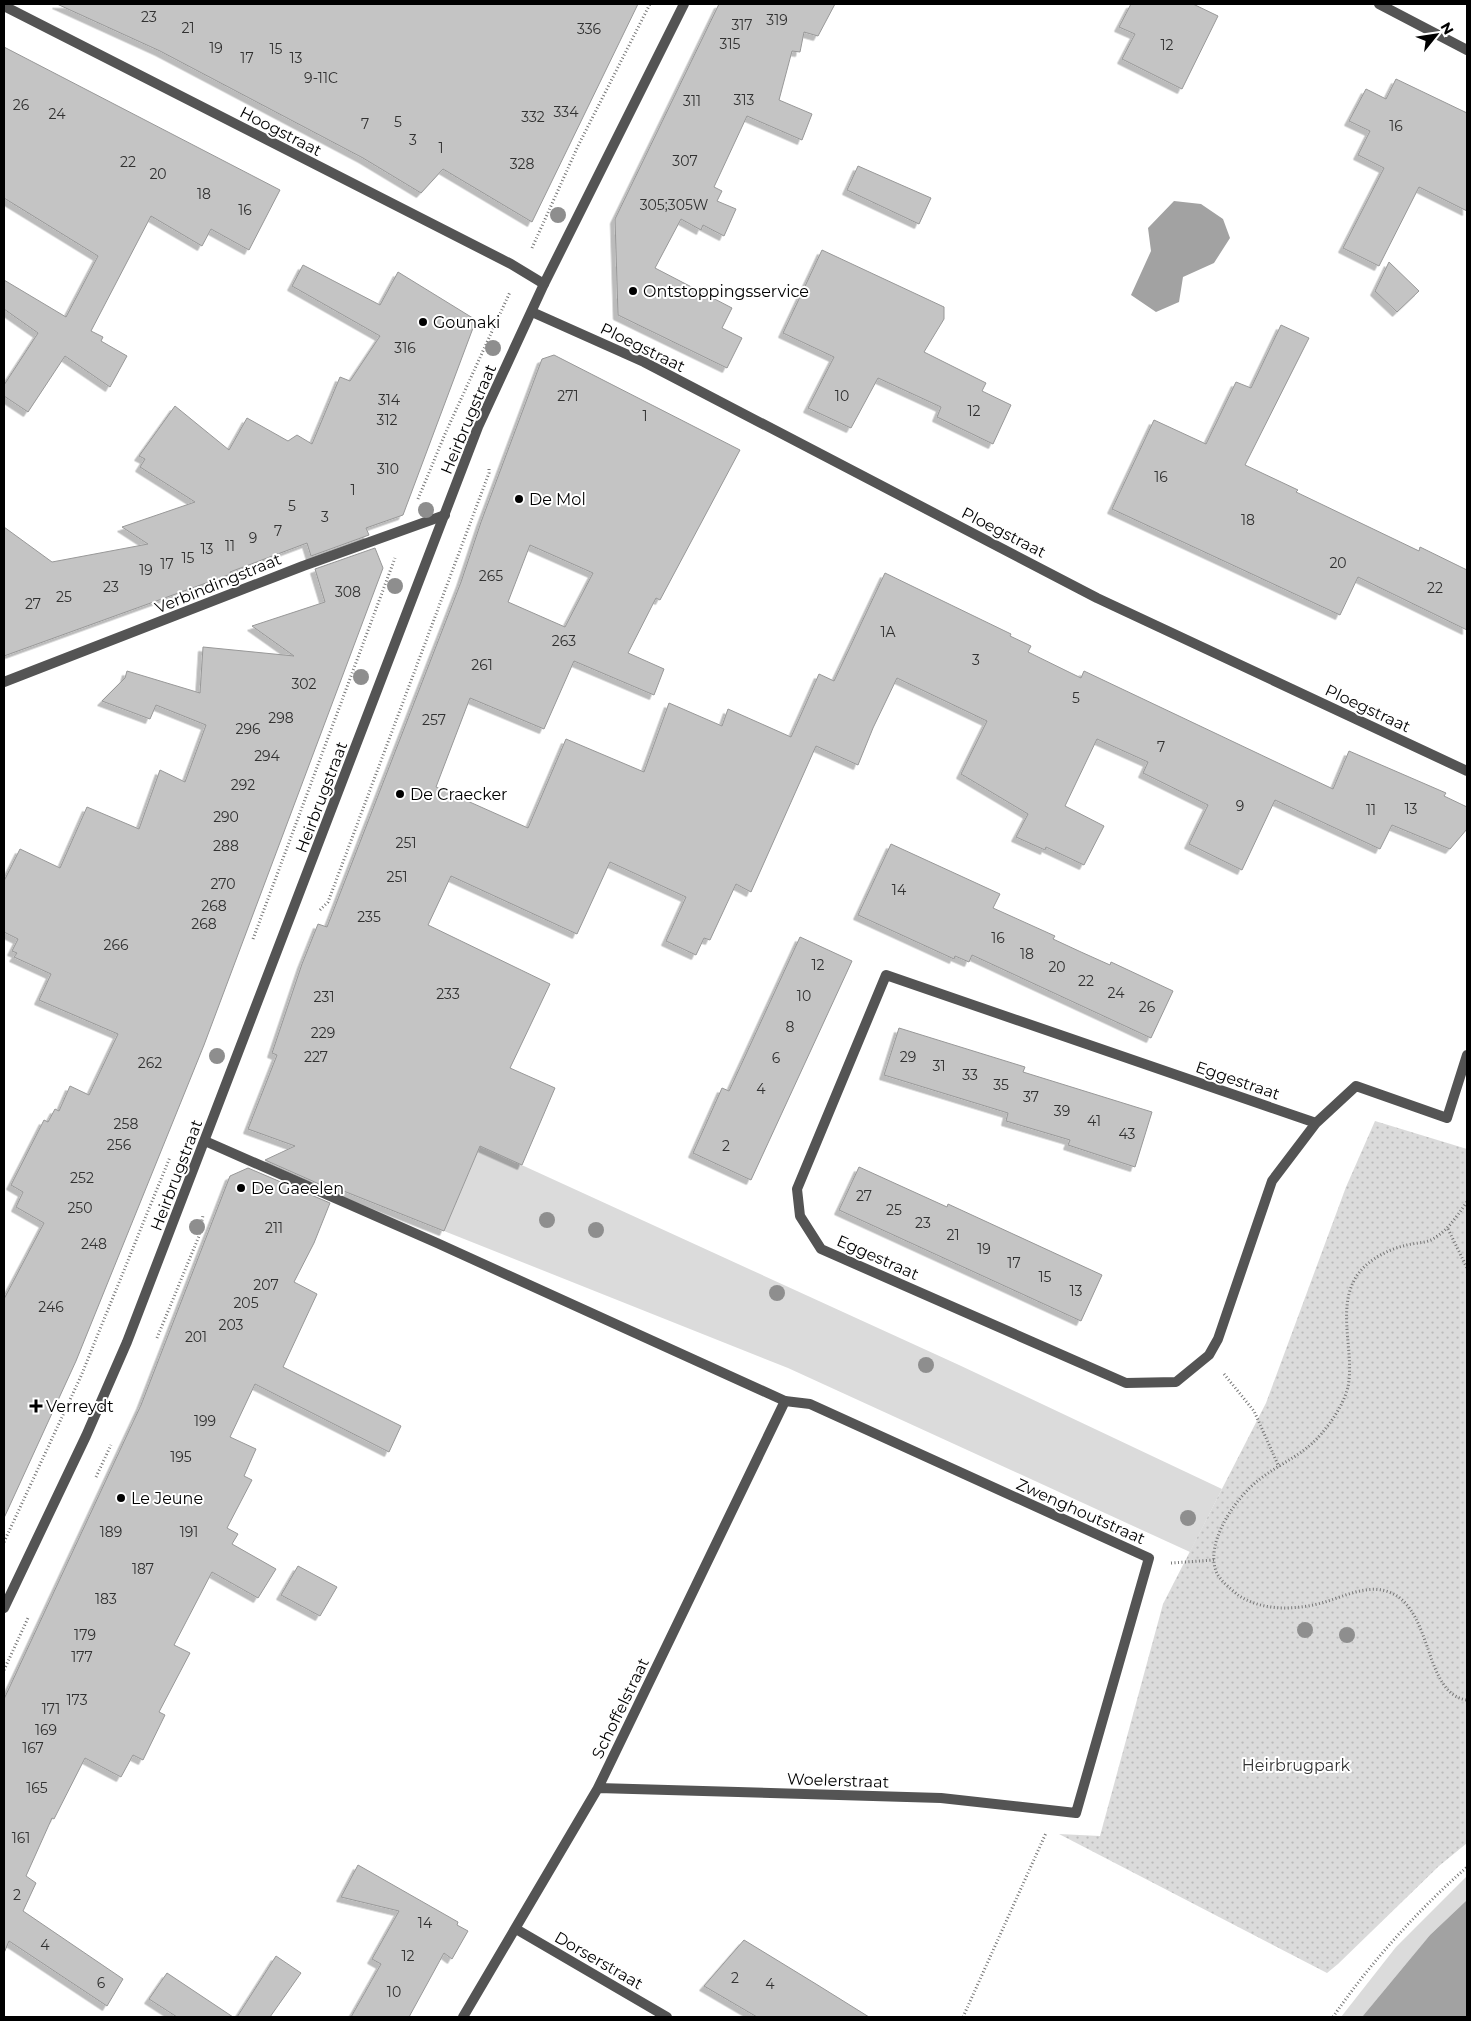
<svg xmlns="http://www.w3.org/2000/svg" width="1471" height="2021" font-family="Montserrat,sans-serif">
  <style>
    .green { fill: #dbdbdb }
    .park { fill: url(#park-dots) }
    .water { fill: #a2a2a2 }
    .building { fill: #c4c4c4; stroke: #989898; fill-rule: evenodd; filter: url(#shadow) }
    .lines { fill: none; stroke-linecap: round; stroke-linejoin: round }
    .path { stroke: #767676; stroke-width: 3; stroke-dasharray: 1 2.5; stroke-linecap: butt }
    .service { stroke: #545454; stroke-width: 10 }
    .minor { stroke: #545454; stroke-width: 10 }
    .tertiary { stroke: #545454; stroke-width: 10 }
    .tree { fill: #8e8e8e }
    .poi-dot { fill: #000; stroke: #fff; stroke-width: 2 }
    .labels { text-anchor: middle; stroke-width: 4; stroke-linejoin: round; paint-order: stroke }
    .number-label { font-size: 14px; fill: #313131 }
    .street-label { font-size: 16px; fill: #000; stroke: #fff }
    .poi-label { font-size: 16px; fill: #000; stroke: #fff; text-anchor: start }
    .park-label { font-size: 16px; fill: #323232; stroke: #fff }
  </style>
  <defs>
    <pattern id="park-dots" width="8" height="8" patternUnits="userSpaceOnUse" patternTransform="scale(1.25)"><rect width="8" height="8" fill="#dbdbdb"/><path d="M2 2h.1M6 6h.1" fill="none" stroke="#bababa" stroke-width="1.8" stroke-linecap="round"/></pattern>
    <filter id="shadow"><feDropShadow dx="-4.5" dy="4.5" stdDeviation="0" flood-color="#0004"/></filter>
  </defs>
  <rect width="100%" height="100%" fill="#fff"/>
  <g class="green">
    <polygon points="480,1146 959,1365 1222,1489 1190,1552 788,1368 444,1231"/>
    <polygon points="1467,1876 1467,1900 1430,1935 1362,2017 1341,2017 1396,1947"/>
  </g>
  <polygon class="park" points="1375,1121 1467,1149 1467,1843 1439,1866 1338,1964 1327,1973 1059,1834 1100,1836 1163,1604 1266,1403 1346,1187"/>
  <g class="water">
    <polygon points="1174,201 1201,204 1223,219 1230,238 1214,263 1183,277 1179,302 1156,312 1131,295 1151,251 1148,228"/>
    <polygon points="1467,1900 1467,2017 1362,2017 1430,1935"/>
  </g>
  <g class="building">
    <polygon points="57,4 638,4 532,222 443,169 421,193 363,158 160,51"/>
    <polygon points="719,4 835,4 818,36 804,32 800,52 792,51 779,100 812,114 802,140 747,116 714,187 722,191 717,201 736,209 724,236 703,225 701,230 681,219 655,268 732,308 722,328 742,338 727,368 618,315 615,219"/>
    <polygon points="1131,4 1193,4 1218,16 1182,89 1122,59 1135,34 1119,27"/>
    <polygon points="4,47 280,190 249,250 211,229 202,246 151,216 91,331 103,337 101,341 127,356 110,387 65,356 28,412 4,396 4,385 38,333 4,309 4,280 66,317 98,256 4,198"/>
    <polygon points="1396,79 1467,113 1467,211 1419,187 1379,266 1343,248 1384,168 1358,155 1370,131 1349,121 1366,89 1386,99"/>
    <polygon points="858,166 931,198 919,224 847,190"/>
    <polygon points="822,250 944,307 944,319 924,352 986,383 982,391 1011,405 993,444 937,417 941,407 878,378 851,428 808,408 834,357 783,333"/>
    <polygon points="1389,262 1419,291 1397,312 1375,291"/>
    <polygon points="303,265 380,305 398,272 476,320 403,515 366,528 369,535 311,556 307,543 230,572 231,574 4,656 4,527 52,562 148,544 122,527 195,502 140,467 145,459 139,456 175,406 229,450 247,418 288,441 297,435 312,444 340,377 350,381 380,336 292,286"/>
    <polygon points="1281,325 1309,338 1245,465 1298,490 1296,492 1419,551 1420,547 1467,570 1467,630 1358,577 1340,615 1112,509 1154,420 1206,444 1236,382 1251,388"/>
    <path d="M554 355 740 450 660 600 656 598 628 653 664 669 654 695 574 661 544 729 470 698 436 787 528 828 566 739 644 772 669 703 722 726 728 709 791 737 819 674 834 681 885 573 1011 634 1010 636 1031 646 1028 652 1081 678 1084 671 1333 789 1349 751 1446 793 1444 796 1467 807V829L1450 849 1392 825 1380 849 1275 800 1242 870 1189 844 1208 805 1143 773 1148 762 1097 739 1065 806 1104 826 1084 865 1046 847 1045 850 1016 837 1028 814 961 774 987 721 897 678 873 728 858 765 816 746 751 892 736 884 710 940 704 938 696 955 666 941 686 897 610 862 577 934 451 876 428 925 550 984 510 1068 555 1088 522 1165 480 1146 444 1231 336 1188 335 1191 265 1160 295 1146 248 1129 277 1055 272 1053 302 964 318 924 327 927 461 582 481 522 542 359ZM530 545 593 573 565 627 508 602Z"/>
    <polygon points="375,548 383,568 204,1045 76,1361 4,1518 4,1299 44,1223 16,1207 23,1192 11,1185 44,1120 48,1122 55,1109 59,1111 70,1086 89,1095 118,1034 39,1000 51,974 14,957 17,953 12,951 18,939 4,932 4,881 20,849 60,868 87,807 139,829 160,770 185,782 206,725 156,705 150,719 102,701 125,678 127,671 200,693 203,647 294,656 252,626 325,602 315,569"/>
    <polygon points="891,844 1000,894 993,908 1055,936 1053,939 1081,952 1110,965 1111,962 1173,991 1151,1038 972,955 969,962 955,956 954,959 858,915"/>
    <polygon points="800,937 852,961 751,1180 693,1153 722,1088 729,1091"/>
    <polygon points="899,1028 1025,1067 1023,1072 1152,1112 1135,1167 1068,1145 1070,1140 1006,1121 1008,1113 884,1075"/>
    <polygon points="859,1167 947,1207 948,1204 1102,1275 1081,1321 839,1210"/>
    <polygon points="248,1168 330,1203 314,1243 294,1282 317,1294 283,1367 401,1426 389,1452 255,1384 230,1437 256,1449 244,1476 252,1480 227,1528 238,1534 232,1544 276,1569 258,1598 212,1572 174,1645 190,1653 159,1712 165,1715 143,1760 133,1755 121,1777 85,1758 54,1819 52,1818 26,1876 36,1883 23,1911 123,1979 107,2006 9,1941 4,1953 4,1699 141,1405 230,1176"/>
    <polygon points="298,1566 337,1587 320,1616 281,1595"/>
    <polygon points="358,1865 458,1922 457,1925 468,1931 452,1959 444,1953 409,2017 351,2017 381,1964 372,1959 399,1911 341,1897"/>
    <polygon points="744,1940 816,1984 869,2017 757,2017 704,1986"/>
    <polygon points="276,1956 301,1973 270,2017 237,2017"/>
    <polygon points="167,1973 233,2017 177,2017 149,1999"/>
  </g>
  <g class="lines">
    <g class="path">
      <polyline points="532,248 578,146 650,4"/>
      <polyline points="418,499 445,434 510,292"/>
      <polyline points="320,910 328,902 489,473 489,469"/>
      <polyline points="253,939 395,558"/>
      <path d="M1467 1202C1456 1217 1448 1231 1431 1240 1424 1243 1415 1243 1407 1245 1389 1249 1369 1259 1358 1274 1335 1307 1355 1350 1348 1387 1344 1403 1333 1420 1322 1433 1304 1455 1282 1462 1260 1479 1237 1496 1205 1541 1216 1571 1219 1580 1231 1589 1238 1595 1263 1612 1298 1610 1325 1602 1345 1596 1368 1584 1389 1592 1434 1609 1423 1694 1467 1700"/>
      <polyline points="1448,1229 1467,1268"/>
      <polyline points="157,1338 199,1236 203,1215"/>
      <polyline points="1224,1374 1254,1411 1279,1467"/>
      <polyline points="96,1477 111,1445"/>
      <polyline points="4,1542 81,1376 170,1157"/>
      <polyline points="1171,1563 1214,1560"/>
      <polyline points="4,1670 28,1618"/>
      <polyline points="963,2017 1046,1833"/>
      <path d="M1333 2017C1371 1962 1417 1911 1467 1867"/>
    </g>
    <polyline class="service" points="205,1141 437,1243 785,1401"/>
    <g class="minor">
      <polyline points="1379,4 1467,50"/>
      <polyline points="4,6 511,264 544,284"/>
      <polyline points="532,312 644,362 1097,598 1467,771"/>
      <polyline points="4,682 303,566 445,515"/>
      <polyline points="1316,1123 886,975 797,1189 800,1216 821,1249 1126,1383 1176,1382 1209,1355 1218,1339 1272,1181 1316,1123 1356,1086 1447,1118 1467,1055"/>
      <polyline points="516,1929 667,2017"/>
      <polyline points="463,2017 598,1788 785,1401 810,1404 1149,1558 1076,1813 941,1798 598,1788"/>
    </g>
    <polyline class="tertiary" points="4,1608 86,1436 127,1342 478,427 544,284 684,4"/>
  </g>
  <g class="tree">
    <circle cx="558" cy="215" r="8"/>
    <circle cx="493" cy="348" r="8"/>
    <circle cx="426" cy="510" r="8"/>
    <circle cx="395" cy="586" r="8"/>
    <circle cx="361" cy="677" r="8"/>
    <circle cx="217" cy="1056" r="8"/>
    <circle cx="547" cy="1220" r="8"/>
    <circle cx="197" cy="1227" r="8"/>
    <circle cx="596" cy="1230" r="8"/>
    <circle cx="777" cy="1293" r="8"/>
    <circle cx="926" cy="1365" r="8"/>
    <circle cx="1188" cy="1518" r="8"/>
    <circle cx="1305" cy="1630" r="8"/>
    <circle cx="1347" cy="1635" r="8"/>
  </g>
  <g class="poi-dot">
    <circle cx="633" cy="291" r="5"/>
    <circle cx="423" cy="322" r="5"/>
    <circle cx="519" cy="499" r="5"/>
    <circle cx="400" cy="794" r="5"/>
    <circle cx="241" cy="1188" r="5"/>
    <path d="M33.5 1398.5h5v5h5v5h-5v5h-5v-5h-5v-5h5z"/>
    <circle cx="121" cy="1498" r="5"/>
  </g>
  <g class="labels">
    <g class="number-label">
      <text x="149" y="22">23</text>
      <text x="777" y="25">319</text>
      <text x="742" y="30">317</text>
      <text x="188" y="33">21</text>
      <text x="589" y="34">336</text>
      <text x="730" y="49">315</text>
      <text x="1167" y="50">12</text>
      <text x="216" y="53">19</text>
      <text x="276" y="54">15</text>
      <text x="247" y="63">17</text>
      <text x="296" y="63">13</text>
      <text x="321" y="83">9-11C</text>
      <text x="744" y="105">313</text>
      <text x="692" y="106">311</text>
      <text x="21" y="110">26</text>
      <text x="566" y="117">334</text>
      <text x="57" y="119">24</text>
      <text x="533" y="122">332</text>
      <text x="398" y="127">5</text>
      <text x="365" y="129">7</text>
      <text x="1396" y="131">16</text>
      <text x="413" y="145">3</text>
      <text x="441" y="153">1</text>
      <text x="685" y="166">307</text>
      <text x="128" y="167">22</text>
      <text x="522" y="169">328</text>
      <text x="158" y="179">20</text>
      <text x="204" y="199">18</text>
      <text x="674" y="210">305;305W</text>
      <text x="245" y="215">16</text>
      <text x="405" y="353">316</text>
      <text x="568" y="401">271</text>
      <text x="842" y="401">10</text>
      <text x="389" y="405">314</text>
      <text x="974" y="416">12</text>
      <text x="645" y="421">1</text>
      <text x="387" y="425">312</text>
      <text x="388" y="474">310</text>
      <text x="1161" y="482">16</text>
      <text x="353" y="495">1</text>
      <text x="292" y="511">5</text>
      <text x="325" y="522">3</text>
      <text x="1248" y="525">18</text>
      <text x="278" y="536">7</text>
      <text x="253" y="543">9</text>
      <text x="230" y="551">11</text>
      <text x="207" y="554">13</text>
      <text x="188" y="563">15</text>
      <text x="1338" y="568">20</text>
      <text x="167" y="569">17</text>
      <text x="146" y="575">19</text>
      <text x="491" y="581">265</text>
      <text x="111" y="592">23</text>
      <text x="1435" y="593">22</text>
      <text x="348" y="597">308</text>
      <text x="64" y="602">25</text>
      <text x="33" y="609">27</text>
      <text x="888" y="637">1A</text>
      <text x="564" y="646">263</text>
      <text x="976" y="665">3</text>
      <text x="482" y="670">261</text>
      <text x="304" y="689">302</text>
      <text x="1076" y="703">5</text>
      <text x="281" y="723">298</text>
      <text x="434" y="725">257</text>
      <text x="248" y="734">296</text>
      <text x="1161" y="752">7</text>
      <text x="267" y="761">294</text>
      <text x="243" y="790">292</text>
      <text x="1240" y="811">9</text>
      <text x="1411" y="814">13</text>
      <text x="1371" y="815">11</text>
      <text x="226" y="822">290</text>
      <text x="406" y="848">251</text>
      <text x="226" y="851">288</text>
      <text x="397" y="882">251</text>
      <text x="223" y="889">270</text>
      <text x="899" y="895">14</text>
      <text x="214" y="911">268</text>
      <text x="369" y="922">235</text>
      <text x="204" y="929">268</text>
      <text x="998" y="943">16</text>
      <text x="116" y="950">266</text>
      <text x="1027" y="959">18</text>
      <text x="818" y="970">12</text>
      <text x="1057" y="972">20</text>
      <text x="1086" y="986">22</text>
      <text x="1116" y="998">24</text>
      <text x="448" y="999">233</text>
      <text x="804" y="1001">10</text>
      <text x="324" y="1002">231</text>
      <text x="1147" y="1012">26</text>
      <text x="790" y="1032">8</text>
      <text x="323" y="1038">229</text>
      <text x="316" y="1062">227</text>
      <text x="908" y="1062">29</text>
      <text x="776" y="1063">6</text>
      <text x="150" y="1068">262</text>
      <text x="939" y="1071">31</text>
      <text x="970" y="1080">33</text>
      <text x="1001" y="1090">35</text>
      <text x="761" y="1094">4</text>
      <text x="1031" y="1102">37</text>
      <text x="1062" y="1116">39</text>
      <text x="1094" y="1126">41</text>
      <text x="126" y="1129">258</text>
      <text x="1127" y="1139">43</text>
      <text x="119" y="1150">256</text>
      <text x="726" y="1151">2</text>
      <text x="82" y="1183">252</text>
      <text x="864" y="1201">27</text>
      <text x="80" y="1213">250</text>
      <text x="894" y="1215">25</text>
      <text x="923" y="1228">23</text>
      <text x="274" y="1233">211</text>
      <text x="953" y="1240">21</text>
      <text x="94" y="1249">248</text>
      <text x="984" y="1254">19</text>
      <text x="1014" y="1268">17</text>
      <text x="1045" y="1282">15</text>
      <text x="266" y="1290">207</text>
      <text x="1076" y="1296">13</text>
      <text x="246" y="1308">205</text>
      <text x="51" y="1312">246</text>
      <text x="231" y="1330">203</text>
      <text x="196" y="1342">201</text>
      <text x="205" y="1426">199</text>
      <text x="181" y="1462">195</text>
      <text x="111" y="1537">189</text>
      <text x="189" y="1537">191</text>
      <text x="143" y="1574">187</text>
      <text x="106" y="1604">183</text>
      <text x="85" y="1640">179</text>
      <text x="82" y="1662">177</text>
      <text x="77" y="1705">173</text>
      <text x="51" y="1714">171</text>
      <text x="46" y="1735">169</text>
      <text x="33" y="1753">167</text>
      <text x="37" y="1793">165</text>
      <text x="21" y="1843">161</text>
      <text x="17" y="1900">2</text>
      <text x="425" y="1928">14</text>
      <text x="45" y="1950">4</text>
      <text x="408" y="1961">12</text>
      <text x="735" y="1983">2</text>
      <text x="101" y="1988">6</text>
      <text x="770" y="1989">4</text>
      <text x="394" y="1997">10</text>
    </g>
    <g class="street-label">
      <text transform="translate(281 131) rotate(27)" y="6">Hoogstraat</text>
      <text transform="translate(643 347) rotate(26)" y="6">Ploegstraat</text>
      <text transform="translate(468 419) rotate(-67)" y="6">Heirbrugstraat</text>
      <text transform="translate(1004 532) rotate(27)" y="6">Ploegstraat</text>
      <text transform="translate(218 583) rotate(-22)" y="6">Verbindingstraat</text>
      <text transform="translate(1368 708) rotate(25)" y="6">Ploegstraat</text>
      <text transform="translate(321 797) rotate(-69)" y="6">Heirbrugstraat</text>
      <text transform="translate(1238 1080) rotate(19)" y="6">Eggestraat</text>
      <text transform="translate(176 1175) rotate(-69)" y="6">Heirbrugstraat</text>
      <text transform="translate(878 1257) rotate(24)" y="6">Eggestraat</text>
      <text transform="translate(1081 1511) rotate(24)" y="6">Zwenghoutstraat</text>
      <text transform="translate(620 1708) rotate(-64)" y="6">Schoffelstraat</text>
      <text transform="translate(838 1780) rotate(2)" y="6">Woelerstraat</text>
      <text transform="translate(599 1960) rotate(30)" y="6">Dorserstraat</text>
    </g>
    <g class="poi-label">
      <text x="643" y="297">Ontstoppingsservice</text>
      <text x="433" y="328">Gounaki</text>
      <text x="529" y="505">De Mol</text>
      <text x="410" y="800">De Craecker</text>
      <text x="251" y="1194">De Gaeelen</text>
      <text x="46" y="1412">Verreydt</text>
      <text x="131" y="1504">Le Jeune</text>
    </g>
    <g class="park-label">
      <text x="1296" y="1771">Heirbrugpark</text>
    </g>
  </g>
  <rect width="1471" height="2021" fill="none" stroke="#000000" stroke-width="10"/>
  <g transform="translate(1436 35) rotate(60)" stroke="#ffffff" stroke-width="4" paint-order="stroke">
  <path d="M0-4L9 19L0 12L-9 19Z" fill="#000000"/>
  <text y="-8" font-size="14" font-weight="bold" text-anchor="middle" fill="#000000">N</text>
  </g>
</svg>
